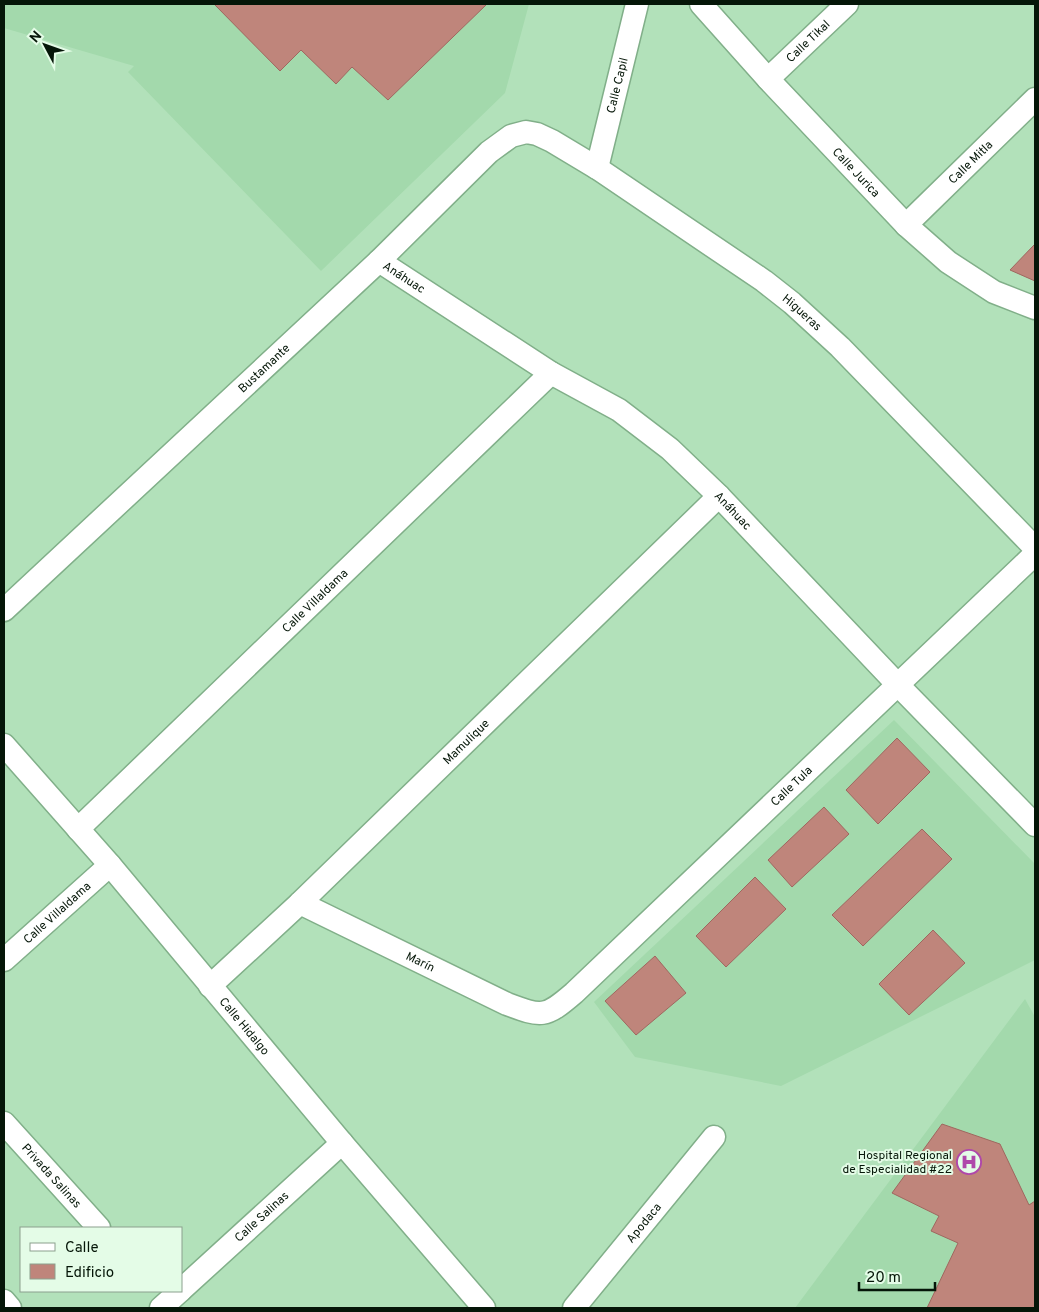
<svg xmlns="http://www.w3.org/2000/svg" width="1039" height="1312" font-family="Overpass,sans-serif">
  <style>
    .built { fill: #a3d9ac }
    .building { fill: #bf857b; stroke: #9f675f }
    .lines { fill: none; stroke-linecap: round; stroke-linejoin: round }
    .minor-casing { stroke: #81af89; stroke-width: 25 }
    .minor { stroke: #fff; stroke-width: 22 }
    .labels { text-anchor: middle; stroke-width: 4; stroke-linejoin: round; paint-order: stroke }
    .street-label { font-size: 12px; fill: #051608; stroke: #e4fce7 }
    .poi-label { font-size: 12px; fill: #051608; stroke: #e4fce7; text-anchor: end }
  </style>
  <rect width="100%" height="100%" fill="#b2e1ba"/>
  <g class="built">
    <polygon points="4,4 529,4 505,93 321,271 128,72 134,66 4,28"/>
    <polygon points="894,720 1035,864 1035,960 781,1086 635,1057 594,1002"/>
    <polygon points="1025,999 1035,1017 1035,1308 795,1308"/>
  </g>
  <g class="building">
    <polygon points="214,4 487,4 388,100 352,67 336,84 301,50 280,71"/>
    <polygon points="1034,245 1035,246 1035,281 1010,270"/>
    <polygon points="897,738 930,772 878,824 846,790"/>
    <polygon points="824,807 849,834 792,887 768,860"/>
    <polygon points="922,829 952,859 863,946 832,915"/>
    <polygon points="755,877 786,909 726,967 696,936"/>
    <polygon points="933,930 965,963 909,1015 879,984"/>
    <polygon points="655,956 686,993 636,1035 605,1001"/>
    <polygon points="942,1124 1000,1144 1029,1205 1035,1201 1035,1308 927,1308 958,1243 931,1231 939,1216 892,1193"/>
  </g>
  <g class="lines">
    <defs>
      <g id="minor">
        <path id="s1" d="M701 4 768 79 906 225 948 262 994 292 1035 308"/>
        <path id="s2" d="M768 79 847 4"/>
        <path id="s3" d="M597 168 637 4"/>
        <path id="s4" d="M906 225 1035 99"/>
        <path id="s5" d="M379 261 551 373 619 410 670 449 719 496 898 685 1035 825"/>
        <path id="s6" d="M4 610 379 261 489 152 511 136 526 132 537 134 552 141 597 168 764 281 792 303 840 347 1035 548"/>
        <path id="s7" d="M4 745 110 865 342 1143 484 1308"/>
        <path id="s8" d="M78 829 551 373"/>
        <path id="s9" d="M300 903 507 1004C542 1017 545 1018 574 993L1035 554"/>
        <path id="s10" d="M4 960 110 865"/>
        <path id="s11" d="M210 986 300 903 719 496"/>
        <path id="s12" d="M4 1123 99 1228"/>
        <path id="s13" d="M181 1290 342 1143"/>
        <polyline points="4,1301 10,1308"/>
        <polyline points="161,1308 180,1291"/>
        <path id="s14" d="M574 1308 714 1137"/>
      </g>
    </defs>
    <use href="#minor" class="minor-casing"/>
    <use href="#minor" class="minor"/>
  </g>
  <defs>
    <symbol id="hospital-ring" viewBox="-11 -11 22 22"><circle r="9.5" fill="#e4fce7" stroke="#af47aa" stroke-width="1.5"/><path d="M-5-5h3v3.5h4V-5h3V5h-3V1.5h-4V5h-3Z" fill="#af47aa"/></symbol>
  </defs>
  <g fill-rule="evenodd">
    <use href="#hospital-ring" x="955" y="1148" width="28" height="28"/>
  </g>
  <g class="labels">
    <g class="street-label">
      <text dy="4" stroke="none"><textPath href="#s2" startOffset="55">Calle Tikal</textPath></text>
      <text dy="4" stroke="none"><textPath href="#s3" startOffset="85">Calle Capil</textPath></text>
      <text dy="4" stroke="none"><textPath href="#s4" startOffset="90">Calle Mitla</textPath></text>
      <text dy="4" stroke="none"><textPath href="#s1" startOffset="229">Calle Jurica</textPath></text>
      <text dy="4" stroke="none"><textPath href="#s5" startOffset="30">Anáhuac</textPath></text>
      <text dy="4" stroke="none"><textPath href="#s6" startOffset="1041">Higueras</textPath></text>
      <text dy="4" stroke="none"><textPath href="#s6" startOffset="355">Bustamante</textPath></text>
      <text dy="4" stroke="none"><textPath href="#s5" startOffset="435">Anáhuac</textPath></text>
      <text dy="4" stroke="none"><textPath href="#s8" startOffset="329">Calle Villaldama</textPath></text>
      <text dy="4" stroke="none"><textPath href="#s11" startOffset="354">Mamulique</textPath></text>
      <text dy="4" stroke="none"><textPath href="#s9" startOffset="605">Calle Tula</textPath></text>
      <text dy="4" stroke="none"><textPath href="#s10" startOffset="71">Calle Villaldama</textPath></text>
      <text dy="4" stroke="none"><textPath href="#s9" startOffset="134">Marín</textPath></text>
      <text dy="4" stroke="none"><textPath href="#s7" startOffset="370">Calle Hidalgo</textPath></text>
      <text dy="4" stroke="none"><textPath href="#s12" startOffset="71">Privada Salinas</textPath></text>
      <text dy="4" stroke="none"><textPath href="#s13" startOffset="109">Calle Salinas</textPath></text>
      <text dy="4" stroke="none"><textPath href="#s14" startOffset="110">Apodaca</textPath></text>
    </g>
    <g class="poi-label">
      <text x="952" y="1159">Hospital Regional<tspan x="952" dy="14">de Especialidad #22</tspan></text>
    </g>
  </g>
  <rect width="1039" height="1312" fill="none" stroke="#051608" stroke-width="10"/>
  <rect x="20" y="1227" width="162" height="65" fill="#e4fce7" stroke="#8ba08e"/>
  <rect x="30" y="1243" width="25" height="8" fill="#ffffff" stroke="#8ba08e"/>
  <text x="65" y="1252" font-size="15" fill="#051608">Calle</text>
  <rect x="30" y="1264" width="25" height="15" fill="#bf857b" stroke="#8ba08e"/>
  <text x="65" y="1277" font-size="15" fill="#051608">Edificio</text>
  <g transform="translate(45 45) rotate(311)" stroke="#e4fce7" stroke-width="4" paint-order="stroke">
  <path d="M0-4L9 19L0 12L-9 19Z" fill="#051608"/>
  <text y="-8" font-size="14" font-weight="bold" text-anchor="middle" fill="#051608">N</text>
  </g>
  <path d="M859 1282v8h76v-8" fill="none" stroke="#051608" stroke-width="2.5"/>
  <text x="866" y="1282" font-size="15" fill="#051608" stroke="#e4fce7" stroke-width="4" paint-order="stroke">20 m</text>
</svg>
